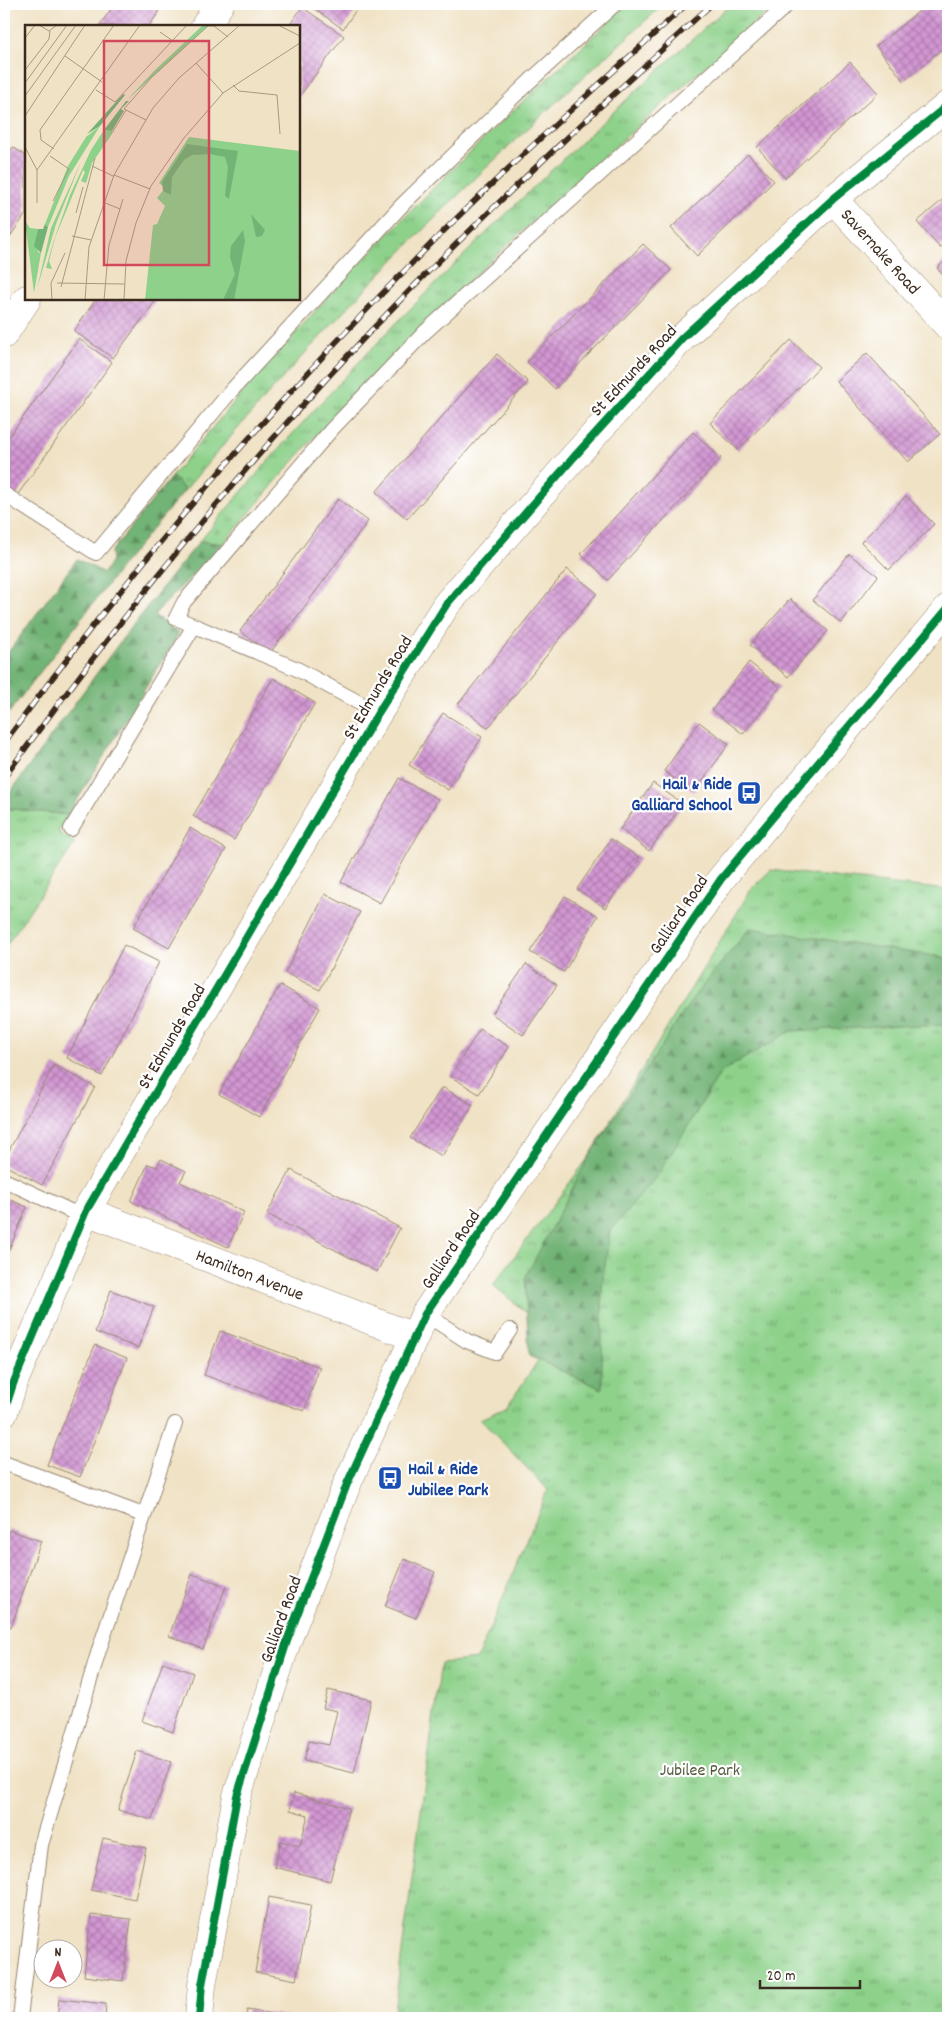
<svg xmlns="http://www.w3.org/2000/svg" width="952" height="2022" font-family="Dekko,sans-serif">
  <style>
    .grass { fill: url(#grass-tufts); stroke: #647e54 }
    .forest { fill: url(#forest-firs); stroke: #566e4a }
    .building { fill: url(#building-cross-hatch) }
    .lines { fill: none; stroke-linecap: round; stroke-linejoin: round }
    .service-casing { stroke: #968672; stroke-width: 16 }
    .minor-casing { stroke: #968672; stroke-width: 29 }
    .tertiary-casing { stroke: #968672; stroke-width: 29 }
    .service { stroke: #fff; stroke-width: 14 }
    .minor { stroke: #fff; stroke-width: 28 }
    .tertiary { stroke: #fff; stroke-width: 28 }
    .rail-casing { stroke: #3b2a1e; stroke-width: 5.5 }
    .rail { stroke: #fff; stroke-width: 4; stroke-dasharray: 11; stroke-linecap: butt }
    .cycleway-casing { stroke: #fff; stroke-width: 11 }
    .cycleway { stroke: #00873e; stroke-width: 8 }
    .labels { text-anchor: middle; stroke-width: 4.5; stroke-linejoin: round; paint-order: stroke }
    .street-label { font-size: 18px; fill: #3b2a1e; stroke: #fff }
    .transit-label { font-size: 18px; font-weight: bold; fill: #164399; stroke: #fff; text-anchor: end }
    .park-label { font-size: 18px; fill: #545c3e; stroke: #fff }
    .inset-road { fill: none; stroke: #a89882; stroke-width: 1 }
    .view { fill: #d1495b; fill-opacity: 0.15; stroke: #d1495b; stroke-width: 2.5 }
    .inset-edge { fill: none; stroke: #3b2a1e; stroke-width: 2.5 }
  </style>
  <defs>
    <pattern id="grass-tufts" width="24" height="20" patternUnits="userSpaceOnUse" patternTransform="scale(1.25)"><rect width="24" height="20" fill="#8dd18a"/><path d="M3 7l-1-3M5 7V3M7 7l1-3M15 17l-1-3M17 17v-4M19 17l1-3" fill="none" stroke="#74aa70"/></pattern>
    <pattern id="forest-firs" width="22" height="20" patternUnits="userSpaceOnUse" patternTransform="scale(1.25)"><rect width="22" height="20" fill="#72b376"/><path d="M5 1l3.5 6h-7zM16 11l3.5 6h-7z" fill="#5f9260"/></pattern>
    <pattern id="building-cross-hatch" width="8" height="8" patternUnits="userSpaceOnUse" patternTransform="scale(1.25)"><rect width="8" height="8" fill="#d296d3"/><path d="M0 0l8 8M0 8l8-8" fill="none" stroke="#ac7bab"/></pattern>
  </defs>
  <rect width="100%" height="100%" fill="#fff"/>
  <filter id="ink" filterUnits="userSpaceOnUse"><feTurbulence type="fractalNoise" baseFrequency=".02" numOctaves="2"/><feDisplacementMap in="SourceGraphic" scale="10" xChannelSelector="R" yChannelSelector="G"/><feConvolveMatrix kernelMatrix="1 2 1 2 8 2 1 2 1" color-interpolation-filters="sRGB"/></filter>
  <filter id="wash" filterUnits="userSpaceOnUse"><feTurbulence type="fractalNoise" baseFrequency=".0096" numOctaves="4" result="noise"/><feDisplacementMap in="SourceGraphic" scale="20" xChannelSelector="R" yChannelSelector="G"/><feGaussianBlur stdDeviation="1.12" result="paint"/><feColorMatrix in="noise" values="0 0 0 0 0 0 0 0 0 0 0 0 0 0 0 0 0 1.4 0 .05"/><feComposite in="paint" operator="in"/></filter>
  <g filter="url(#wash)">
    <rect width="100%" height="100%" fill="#f0e2c5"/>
    <g class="grass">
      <path d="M628 4H664C582 78 500 152 422 231 339 314 260 401 185 490L172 476C246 386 323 300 404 218 476 144 552 74 628 4Z"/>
      <path d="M731 4H776C637 127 497 249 367 381 316 432 270 489 223 544L200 541C361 346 544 174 731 4Z"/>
      <polygon points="4,808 68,815 58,832 75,843 4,949"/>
      <polygon points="771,870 948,890 948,2018 393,2018 441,1663 477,1659 548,1490 480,1419 507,1407 543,1353 547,1330 493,1285 589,1157 752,888"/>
    </g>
    <g class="forest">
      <polygon points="172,476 185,490 125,562 4,719 4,658 77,559 104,573 112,560 111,552"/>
      <path d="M200 541 223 544 154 615 179 633 68 815 4 808V801C68 713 130 624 200 541Z"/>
      <polygon points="750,928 948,958 948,1024 791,1031 721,1072 658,1175 610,1231 602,1286 602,1389 529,1356 525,1278 589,1157 695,995"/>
    </g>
    <g id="blocks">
      <g class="building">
        <polygon points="115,4 147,4 159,12 149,26 99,26"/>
        <polygon points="311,4 360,4 343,29 309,5"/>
        <polygon points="928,4 948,4 948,44 904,81 876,46"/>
        <polygon points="302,7 344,36 299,97 299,26 289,26"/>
        <polygon points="850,62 878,93 785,178 757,147"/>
        <polygon points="13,147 26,156 26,214 4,245 4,161"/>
        <polygon points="748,154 774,181 697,256 671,228"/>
        <polygon points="948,195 948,241 940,248 917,222"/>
        <polygon points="643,244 671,270 555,389 527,362"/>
        <polygon points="948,258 948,281 937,268"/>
        <polygon points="96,299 157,299 113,358 74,331"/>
        <polygon points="79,339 112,362 16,497 4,489 4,444"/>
        <polygon points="791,340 819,367 738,450 710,423"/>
        <polygon points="867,353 940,434 908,462 836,381"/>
        <polygon points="497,354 528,382 407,519 376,492"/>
        <polygon points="693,432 721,458 608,580 581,554"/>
        <polygon points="906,496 934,524 889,570 861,542"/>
        <polygon points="338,499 368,521 270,653 240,631"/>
        <polygon points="849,554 878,576 841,623 813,600"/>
        <polygon points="567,569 597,593 488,728 458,704"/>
        <polygon points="790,599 828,631 788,677 750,645"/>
        <polygon points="749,662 780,687 743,734 712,710"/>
        <polygon points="273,678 315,703 234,840 193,816"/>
        <polygon points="443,713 482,737 448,790 409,765"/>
        <polygon points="699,722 729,744 694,792 664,771"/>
        <polygon points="399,778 438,799 380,903 341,882"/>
        <polygon points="653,783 683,804 649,851 620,829"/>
        <polygon points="190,828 226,849 169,948 133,928"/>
        <polygon points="611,839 640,858 605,908 577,889"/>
        <polygon points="325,894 360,912 320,990 285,973"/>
        <polygon points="565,896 598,916 564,972 530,952"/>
        <polygon points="124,945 159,962 102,1076 67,1058"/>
        <polygon points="526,964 557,985 523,1035 492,1014"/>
        <polygon points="280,985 320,1008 259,1117 219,1094"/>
        <polygon points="480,1029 509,1047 479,1094 450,1076"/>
        <polygon points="54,1065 95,1087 42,1185 4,1165 4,1160"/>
        <polygon points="442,1087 473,1105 442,1156 410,1138"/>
        <polygon points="161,1159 186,1171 180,1182 244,1212 228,1247 131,1201 148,1164 157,1167"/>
        <polygon points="291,1170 400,1228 377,1272 267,1214"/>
        <polygon points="4,1197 27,1207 4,1262"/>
        <polygon points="111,1290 154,1307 138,1348 95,1332"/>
        <polygon points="220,1331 320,1367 304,1411 204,1375"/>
        <polygon points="95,1345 127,1358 80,1477 47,1465"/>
        <polygon points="9,1530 41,1541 11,1627 4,1624 4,1545"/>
        <polygon points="404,1559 435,1572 416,1618 385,1606"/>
        <polygon points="192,1574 226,1586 203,1649 169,1636"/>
        <polygon points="163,1662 193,1673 173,1732 142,1721"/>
        <polygon points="328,1690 371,1700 354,1773 304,1761 309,1741 329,1745 337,1711 323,1708"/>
        <polygon points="137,1751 171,1762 152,1820 118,1810"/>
        <polygon points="294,1793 349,1808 330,1881 274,1867 281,1841 300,1846 308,1815 290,1810"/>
        <polygon points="103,1838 146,1848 135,1899 91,1890"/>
        <polygon points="269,1897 311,1905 296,1980 255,1972"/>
        <polygon points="91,1915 131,1919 123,1981 84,1976"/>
        <polygon points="59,1999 106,2004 105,2018 57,2018"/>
        <polygon points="247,2010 291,2017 291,2018 246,2018"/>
      </g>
    </g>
  </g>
  <g filter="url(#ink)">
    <use href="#blocks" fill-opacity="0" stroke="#968672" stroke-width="1"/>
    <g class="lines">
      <defs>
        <g id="service">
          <polyline points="4,494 96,553 231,391 403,204 531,80 615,4"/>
          <polyline points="378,713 297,669 176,618 184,602 332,429 425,332 788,4"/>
          <polyline points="71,829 194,626"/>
          <polyline points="4,1180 83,1217"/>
          <polyline points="425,1314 467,1341 495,1352 510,1330"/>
          <polyline points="4,1463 143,1515"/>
          <polyline points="20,2018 41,1845 99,1650 175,1424"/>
        </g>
        <g id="minor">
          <polyline points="205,26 220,4"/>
          <polyline points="833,199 948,326"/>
          <polyline points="4,334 27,299"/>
          <polyline points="86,1211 414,1337"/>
          <polyline points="4,1412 13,1384 86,1211 378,713 446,605 574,457 682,338 833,199 948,105"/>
        </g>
        <polyline id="tertiary" points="199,2018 202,1985 237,1796 287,1641 347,1484 425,1314 721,879 948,608"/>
      </defs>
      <use href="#service" class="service-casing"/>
      <use href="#minor" class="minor-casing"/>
      <use href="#tertiary" class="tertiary-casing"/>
      <use href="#service" class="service"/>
      <use href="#minor" class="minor"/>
      <use href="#tertiary" class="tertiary"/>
      <defs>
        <g id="rail">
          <path d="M4 743C143 553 299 373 468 207 539 138 614 71 687 4"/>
          <path d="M4 778C128 606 261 443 409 291 507 192 609 98 712 4"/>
        </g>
      </defs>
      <use href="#rail" class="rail-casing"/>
      <use href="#rail" class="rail"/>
      <defs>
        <g id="cycleway">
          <polyline points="4,1412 13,1384 86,1211 378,713 446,605 574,457 682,338 833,199 948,105"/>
          <polyline points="199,2018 202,1985 237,1796 287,1641 347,1484 425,1314 721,879 948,608"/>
        </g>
      </defs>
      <use href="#cycleway" class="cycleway-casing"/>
      <use href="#cycleway" class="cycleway"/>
    </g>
  </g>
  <defs>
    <symbol id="bus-square" viewBox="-11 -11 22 22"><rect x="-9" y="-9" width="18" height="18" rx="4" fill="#1a4fb4" stroke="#fff"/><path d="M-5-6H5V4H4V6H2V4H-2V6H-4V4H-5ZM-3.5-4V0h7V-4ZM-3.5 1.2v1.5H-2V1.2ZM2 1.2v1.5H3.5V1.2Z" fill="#fff"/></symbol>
  </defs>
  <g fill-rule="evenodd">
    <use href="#bus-square" x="735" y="779" width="28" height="28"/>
    <use href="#bus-square" x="376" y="1464" width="28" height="28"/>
  </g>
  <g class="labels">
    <g class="street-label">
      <text transform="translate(881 251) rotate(48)" y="6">Savernake Road</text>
      <text transform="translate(633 370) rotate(-47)" y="6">St Edmunds Road</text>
      <text transform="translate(377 687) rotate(-59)" y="6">St Edmunds Road</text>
      <text transform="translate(678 914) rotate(-56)" y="6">Galliard Road</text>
      <text transform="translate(171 1036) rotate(-60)" y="6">St Edmunds Road</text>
      <text transform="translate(450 1249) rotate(-56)" y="6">Galliard Road</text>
      <text transform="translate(250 1274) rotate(21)" y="6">Hamilton Avenue</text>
      <text transform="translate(280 1619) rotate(-70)" y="6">Galliard Road</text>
    </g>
    <g class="transit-label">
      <text x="732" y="789">Hail &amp; Ride<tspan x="732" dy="21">Galliard School</tspan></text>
      <text x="408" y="1474" text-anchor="start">Hail &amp; Ride<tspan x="408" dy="21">Jubilee Park</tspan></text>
    </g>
    <g class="park-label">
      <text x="700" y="1775">Jubilee Park</text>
    </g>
  </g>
  <g transform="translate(25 25)">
    <rect width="275" height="275" fill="#f0e2c5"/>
    <path d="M178 0H184L101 76 130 45ZM75 101 44 151 23 202 20 199 43 141 61 112ZM79 105 87 106V109L67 138 61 158 56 156 60 147 58 145 30 213 24 236 27 244 21 243 29 215 45 170 66 125ZM164 112 275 126V275H120L128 200 132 199 140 181 132 173 140 163 134 158ZM56 137 31 199 12 264 26 203ZM0 196 5 203 13 204 11 216 13 227 16 228 9 268Z" fill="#8dd18a"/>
    <path d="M98 69 100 70 75 101 62 109ZM101 76H104L96 84 99 86 87 106 79 105ZM162 119 213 126 204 174 200 171 203 142 200 132 185 129 167 130 159 135 147 152 146 170 138 166 137 157ZM226 189 240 205 237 211 231 212ZM20 199 23 202 16 228 9 221 13 204H18ZM218 205 220 216 209 275H198L210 249 205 232 206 221Z" fill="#72b376"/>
    <path d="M240 213 257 229 242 246 224 230Z" fill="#8dd18a"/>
    <path class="inset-road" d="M14 0 24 6 32 0M253 0 275 11M135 7 148 16M0 13 10 0M40 31 77 57M171 38 198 68M0 45 24 14 25 6M0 58 42 0M208 60 214 66 252 70 255 109M71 65 90 77 162 0M0 71 51 0M0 91 60 0M121 95 99 84 126 53 183 1H189L203 12M87 108 101 85M0 122 12 145M29 124 16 115 15 105 89 0M25 131 44 144 28 176M67 141 88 151M12 145 115 0M89 150 125 164M78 177 95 184M12 178V145M51 188 58 162M47 211 66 215M32 258 99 259M36 262 70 133M27 275 26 258 40 228M60 275 64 222 89 150 128 83 154 53 215 0M79 275 84 220 98 174M99 275 101 236 111 198 126 161 159 113 198 68 275 18"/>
    <path class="view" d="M79 16H184V240H79Z"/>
    <rect width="275" height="275" class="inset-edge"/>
  </g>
  <rect width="952" height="2022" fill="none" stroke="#fff" stroke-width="20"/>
  <g transform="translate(58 1964)"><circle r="24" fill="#ffffff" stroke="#b1aaa5"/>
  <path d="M0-4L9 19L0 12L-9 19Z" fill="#d1495b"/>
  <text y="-8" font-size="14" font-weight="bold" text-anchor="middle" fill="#3b2a1e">N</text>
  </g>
  <path d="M760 1980v8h100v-8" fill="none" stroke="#3b2a1e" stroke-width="2.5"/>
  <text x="767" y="1980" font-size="15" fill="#3b2a1e" stroke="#ffffff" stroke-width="4" paint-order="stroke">20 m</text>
</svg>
